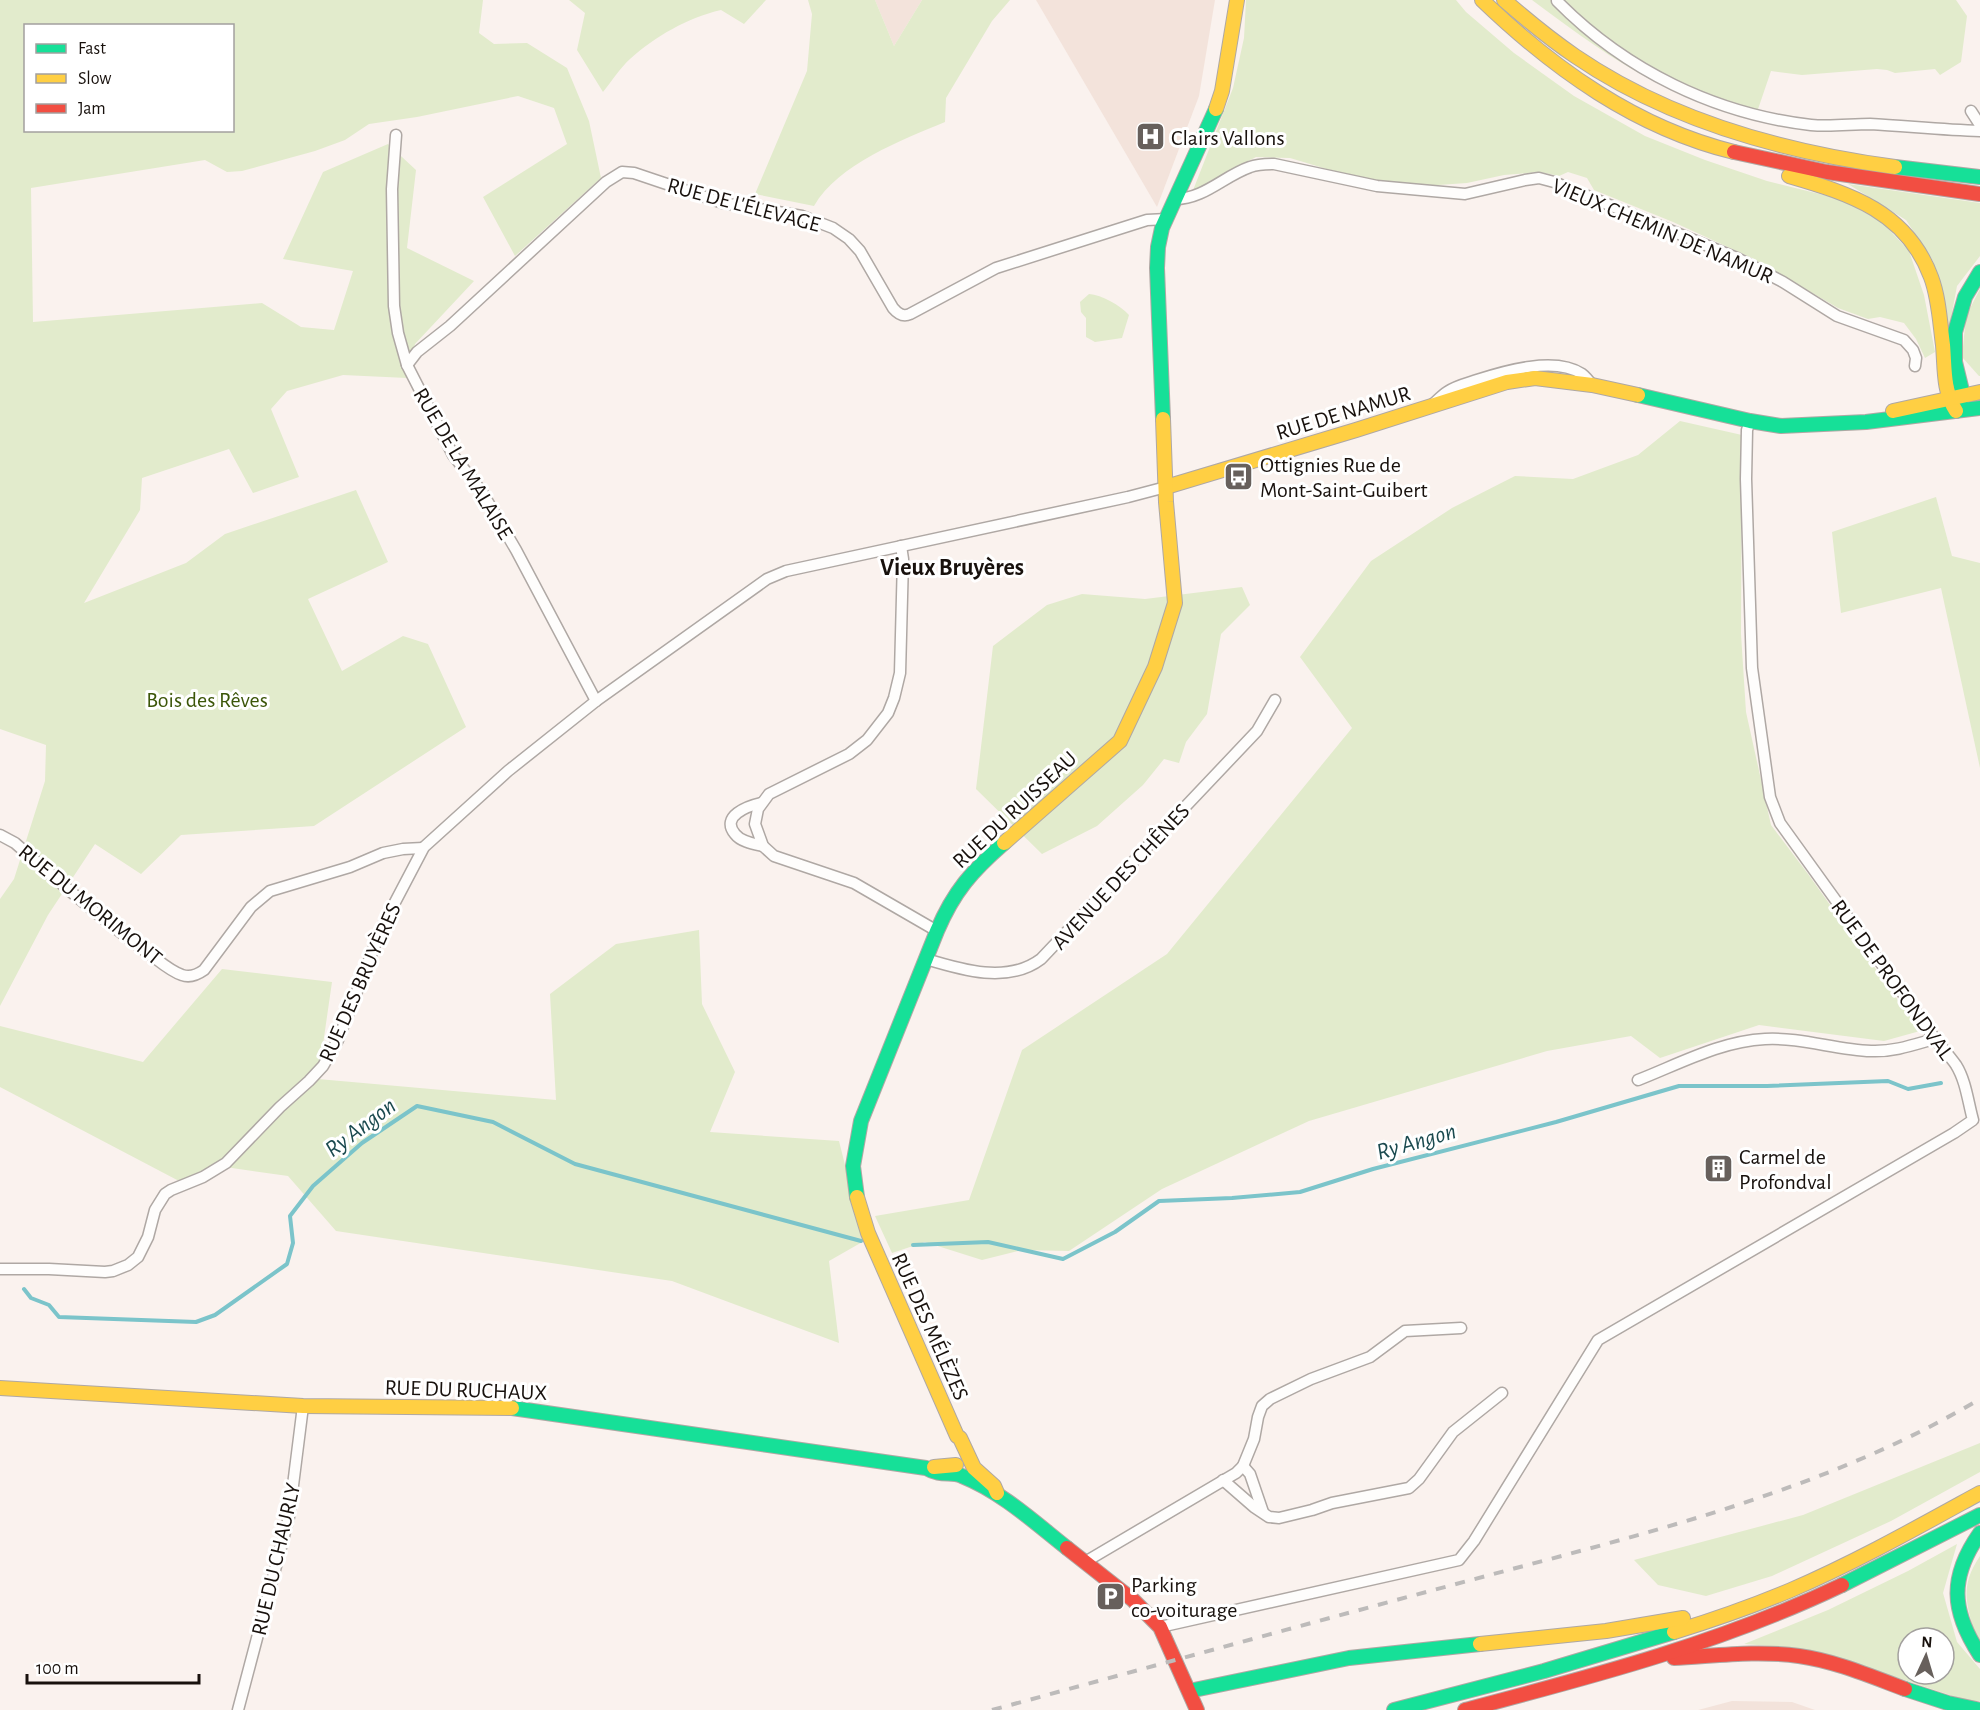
<svg xmlns="http://www.w3.org/2000/svg" width="1980" height="1710" font-family="'Alegreya Sans',sans-serif">
  <style>
    .built { fill: #f3e3db }
    .green { fill: #e2ebcc; fill-rule: evenodd }
    .lines { fill: none; stroke-linecap: round; stroke-linejoin: round }
    .stream { stroke: #7bc4ca; stroke-width: 4 }
    .street-casing { stroke: #afa8a4; stroke-width: 13 }
    .fast-casing { stroke: #afa8a4; stroke-width: 16 }
    .slow-casing { stroke: #afa8a4; stroke-width: 16 }
    .jam-casing { stroke: #afa8a4; stroke-width: 16 }
    .street { stroke: #fefdfc; stroke-width: 10 }
    .fast { stroke: #16e098; stroke-width: 14 }
    .slow { stroke: #ffcf43; stroke-width: 14 }
    .jam { stroke: #f24e42; stroke-width: 14 }
    .rail { stroke: #bdbbba; stroke-width: 4; stroke-dasharray: 10 10; stroke-linecap: butt }
    .labels { text-anchor: middle; stroke-width: 6; stroke-linejoin: round; paint-order: stroke }
    .poi-label { font-size: 22px; fill: #18110d; stroke: #fff; text-anchor: start }
    .street-label { font-size: 22px; fill: #18110d; stroke: #fff }
    .park-label { font-size: 22px; fill: #3c5609; stroke: #fff }
    .neighbourhood-label { font-size: 24px; font-weight: bold; fill: #18110d; stroke: #fff }
    .water-label { font-size: 24px; font-style: italic; fill: #1b4a4f; stroke: #fff }
  </style>
  <rect width="100%" height="100%" fill="#faf2ee"/>
  <g class="built">
    <polygon points="875,0 922,0 894,46"/>
    <polygon points="1036,0 1215,0 1199,96 1157,207"/>
    <polygon points="1732,1701 1792,1702 1815,1710 1698,1710"/>
  </g>
  <g class="green">
    <path d="M0 0H483L479 33 494 44 527 43 567 68 589 121 601 178 515 256 483 197 567 144 554 108 518 96 417 117 369 124 345 140 315 151 242 171 227 172 205 160 31 188 33 322 262 303 301 327 334 330 353 271 283 259 323 172 388 144 416 170 407 248 474 281 415 344 407 378 343 375 287 391 271 409 299 477 253 493 229 449 142 478 140 510 84 603 186 563 225 534 356 490 388 562 308 599 342 671 403 636 428 644 466 727 314 826 181 835 141 874 95 844 48 915 0 1006V899L14 879 45 781 46 745 0 729ZM26 26H232V130H26Z"/>
    <path d="M569 0H766L744 24 721 10C687 18 656 36 630 59 620 68 612 81 603 92L577 50 585 13Z"/>
    <path d="M808 0H875L894 46 922 0H1010L992 21 946 98 945 122C902 140 838 164 814 206L755 194 807 71 812 14Z"/>
    <polygon points="1246,0 1456,0 1466,12 1514,53 1574,96 1645,136 1705,160 1767,181 1840,199 1882,222 1909,251 1924,295 1935,352 1925,358 1916,339 1904,323 1880,317 1868,319 1838,308 1752,258 1673,222 1594,190 1587,178 1568,172 1559,176 1540,172 1504,175 1467,183 1424,186 1377,181 1330,170 1290,158 1256,157 1208,182 1190,198 1233,88 1244,38"/>
    <path d="M1532 0H1956L1967 16 1961 62 1940 75 1935 69 1895 73 1887 70 1877 69 1802 75 1771 71 1755 118C1735 112 1713 107 1693 99 1635 77 1582 37 1532 0Z"/>
    <polygon points="1848,184 1980,203 1980,256 1957,286 1948,334 1933,261 1906,220"/>
    <polygon points="1980,289 1980,376 1979,376 1962,357 1966,316"/>
    <path d="M1089 294C1102 295 1120 305 1129 315L1122 338 1095 342 1086 337V318L1081 312 1080 302Z"/>
    <polygon points="1680,421 1742,435 1741,634 1746,712 1771,825 1808,874 1920,1031 1884,1041 1759,1025 1660,1058 1631,1036 1547,1051 1309,1121 1162,1189 1069,1251 1022,1250 982,1260 925,1242 892,1253 875,1216 969,1200 1022,1050 1167,954 1352,728 1300,657 1371,561 1452,508 1515,476 1573,479 1638,455"/>
    <polygon points="1936,497 1952,556 1980,563 1980,768 1941,588 1841,613 1832,532"/>
    <polygon points="1242,587 1250,605 1221,634 1207,714 1186,742 1179,763 1164,759 1143,785 1097,826 1042,854 976,789 993,646 1047,605 1082,594 1145,599"/>
    <polygon points="699,930 702,1004 735,1072 710,1132 839,1141 864,1241 829,1261 839,1343 672,1281 336,1231 288,1176 225,1167 179,1181 0,1087 0,1026 143,1062 222,969 332,982 318,1079 556,1100 550,994 616,944"/>
    <polygon points="1980,1443 1980,1472 1891,1521 1772,1576 1706,1596 1658,1585 1634,1560 1803,1515"/>
    <path d="M1957 1544 1943 1593 1957 1642 1980 1669V1701H1968L1841 1659 1797 1648 1744 1644 1828 1610 1908 1571ZM1908 1638H1944V1674H1908Z"/>
    <path d="M1980 1556V1641L1975 1637C1967 1603 1959 1587 1980 1556Z"/>
  </g>
  <g class="lines">
    <g class="stream">
      <polyline points="913,1245 988,1242 1063,1259 1115,1232 1159,1201 1232,1198 1300,1192 1373,1169 1556,1122 1679,1086 1767,1086 1888,1081 1908,1089 1941,1083"/>
      <polyline points="24,1289 31,1298 49,1305 59,1317 196,1322 215,1315 287,1264 293,1243 290,1216 313,1186 362,1143 417,1106 493,1122 575,1164 861,1241"/>
    </g>
    <defs>
      <g id="street">
        <path d="M1557 1C1625 70 1715 114 1811 125 1831 127 1851 124 1870 124 1907 126 1943 130 1980 131"/>
        <polyline points="1971,111 1980,125"/>
        <polyline points="396,135 392,189 394,306 398,333 407,365 453,455 482,492 516,550 596,701"/>
        <path d="M1175 199C1204 199 1224 176 1250 167 1258 164 1266 164 1274 164L1377 186 1465 194 1525 180 1539 178 1554 182 1737 258 1783 282 1837 316 1904 340 1913 350 1916 358 1915 366"/>
        <path d="M407 365 417 352 450 326 606 182 622 172 634 173 723 203 802 216 833 228 849 239 860 251 893 308C898 314 903 317 910 314L996 268 1147 220 1167 219"/>
        <path d="M1433 404C1438 400 1442 395 1447 392 1455 386 1468 383 1477 380 1505 371 1555 356 1582 374 1586 377 1589 381 1592 385"/>
        <polyline points="901,546 903,559 900,673 894,698 888,713 867,740 849,754 769,794 758,809 755,824 763,846 774,856 854,883 937,931"/>
        <path d="M761 803C748 806 720 816 735 834 741 842 754 844 763 846"/>
        <path d="M0 835 15 843C57 880 99 917 144 950 156 958 169 971 182 975 190 978 197 975 204 970L251 907 270 891 350 867 383 853 403 849 423 848"/>
        <path d="M926 959C962 970 1008 984 1041 959L1257 731 1275 700"/>
        <path d="M1638 1080C1679 1064 1721 1041 1765 1039 1801 1037 1836 1050 1871 1051 1893 1052 1913 1045 1934 1039"/>
        <polyline points="0,1269 49,1269 105,1272 113,1271 128,1265 138,1257 148,1237 155,1210 165,1194 171,1190 203,1177 226,1163 280,1107 309,1081 323,1066 338,1040 382,927 424,847 508,771 596,701 767,579 786,571 1128,497 1166,487"/>
        <polyline points="1243,1466 1250,1474 1263,1512"/>
        <polyline points="1223,1480 1254,1507 1269,1517 1279,1518 1312,1510 1332,1503 1409,1488 1419,1479 1453,1432 1502,1393"/>
        <polyline points="1085,1562 1236,1473 1243,1466 1254,1439 1258,1417 1262,1406 1270,1399 1311,1379 1370,1357 1405,1331 1461,1328"/>
        <path d="M1160 1627 1459 1560 1474 1541 1598 1340 1954 1133 1973 1120C1968 1102 1966 1081 1956 1065 1947 1052 1935 1041 1927 1027L1780 823 1770 797 1752 668 1746 479 1747 430 1750 421"/>
        <polyline points="238,1710 289,1517 303,1406"/>
      </g>
      <g id="fast">
        <polyline points="1895,167 1980,177"/>
        <polyline points="1638,395 1750,421 1781,426 1866,422 1980,408"/>
        <polyline points="1956,411 1963,395 1955,362 1955,332 1965,297 1980,272"/>
        <polyline points="1163,419 1157,268 1158,247 1162,228 1216,109"/>
        <path d="M857 1197 853 1166 861 1121 937 931C954 891 972 871 1004 843"/>
        <path d="M512 1408 926 1468C941 1477 951 1471 962 1476 1002 1492 1034 1522 1067 1548"/>
        <path d="M1980 1533C1949 1577 1951 1611 1980 1655"/>
        <polyline points="1842,1585 1980,1515"/>
        <polyline points="1905,1689 1948,1703 1980,1710"/>
        <polyline points="1189,1691 1349,1658 1480,1644"/>
        <polyline points="1394,1710 1544,1671 1674,1632"/>
      </g>
      <g id="slow">
        <path d="M1482 0C1554 69 1636 128 1734 152"/>
        <path d="M1504 0C1527 20 1550 39 1575 56 1670 121 1783 152 1895 167"/>
        <polyline points="1216,109 1222,91 1237,0"/>
        <path d="M1789 176C1851 194 1907 212 1931 277 1939 298 1940 323 1943 345 1945 367 1943 392 1956 411"/>
        <polyline points="1893,411 1980,392"/>
        <polyline points="1166,487 1356,430 1507,382 1535,378 1592,385 1638,395"/>
        <polyline points="1004,843 1120,741 1155,667 1175,603 1166,502 1163,419"/>
        <polyline points="857,1197 868,1233 957,1436 960,1438 974,1468 994,1486 997,1493"/>
        <polyline points="0,1388 303,1406 512,1408"/>
        <polyline points="934,1467 956,1465"/>
        <path d="M1674 1632C1713 1620 1753 1606 1791 1590 1856 1562 1918 1527 1980 1493"/>
        <polyline points="1480,1644 1606,1631 1683,1618"/>
      </g>
      <g id="jam">
        <polyline points="1734,152 1827,172 1980,194"/>
        <polyline points="1067,1548 1133,1600 1160,1627 1197,1710"/>
        <path d="M1674 1658C1715 1656 1757 1650 1799 1656 1835 1661 1870 1676 1905 1689"/>
        <path d="M1465 1710C1594 1676 1721 1643 1842 1585"/>
      </g>
    </defs>
    <use href="#street" class="street-casing"/>
    <use href="#fast" class="fast-casing"/>
    <use href="#slow" class="slow-casing"/>
    <use href="#jam" class="jam-casing"/>
    <use href="#street" class="street"/>
    <use href="#fast" class="fast"/>
    <use href="#slow" class="slow"/>
    <use href="#jam" class="jam"/>
    <path class="rail" d="M992 1710C1157 1665 1321 1620 1486 1576 1655 1531 1828 1489 1980 1399"/>
  </g>
  <defs>
    <symbol id="hospital-square" viewBox="-11 -11 22 22"><rect x="-9" y="-9" width="18" height="18" rx="4" fill="#67605c" stroke="#fff"/><path d="M-5-5h3v3.5h4V-5h3V5h-3V1.5h-4V5h-3Z" fill="#fff"/></symbol>
    <symbol id="bus-square" viewBox="-11 -11 22 22"><rect x="-9" y="-9" width="18" height="18" rx="4" fill="#67605c" stroke="#fff"/><path d="M-5-6H5V4H4V6H2V4H-2V6H-4V4H-5ZM-3.5-4V0h7V-4ZM-3.5 1.2v1.5H-2V1.2ZM2 1.2v1.5H3.5V1.2Z" fill="#fff"/></symbol>
    <symbol id="building-square" viewBox="-11 -11 22 22"><rect x="-9" y="-9" width="18" height="18" rx="4" fill="#67605c" stroke="#fff"/><path d="M-4-6H4V6H1V3H-1V6H-4ZM-2.5-4.3h1.7v1.8h-1.7ZM.8-4.3h1.7v1.8H.8ZM-2.5-1h1.7V.8h-1.7ZM.8-1h1.7V.8H.8Z" fill="#fff"/></symbol>
    <symbol id="parking-square" viewBox="-11 -11 22 22"><rect x="-9" y="-9" width="18" height="18" rx="4" fill="#67605c" stroke="#fff"/><path d="M-3.5-5.5H1a3.5 3.5 0 0 1 0 7H-1V5.5H-3.5ZM-1-3.4V-.6H.8a1.4 1.4 0 0 0 0-2.8Z" fill="#fff"/></symbol>
  </defs>
  <g fill-rule="evenodd">
    <use href="#hospital-square" x="1134" y="120" width="33" height="33"/>
    <use href="#bus-square" x="1222" y="460" width="33" height="33"/>
    <use href="#building-square" x="1702" y="1152" width="33" height="33"/>
    <use href="#parking-square" x="1094" y="1580" width="33" height="33"/>
  </g>
  <g class="labels">
    <g class="poi-label">
      <text x="1171" y="145">Clairs Vallons</text>
      <text x="1260" y="472">Ottignies Rue de<tspan x="1260" dy="25">Mont-Saint-Guibert</tspan></text>
      <text x="1739" y="1164">Carmel de<tspan x="1739" dy="25">Profondval</tspan></text>
      <text x="1131" y="1592">Parking<tspan x="1131" dy="25">co-voiturage</tspan></text>
    </g>
    <g class="street-label">
      <text transform="translate(744 204) rotate(15)" y="8">RUE DE L'ÉLEVAGE</text>
      <text transform="translate(1663 230) rotate(23)" y="8">VIEUX CHEMIN DE NAMUR</text>
      <text transform="translate(1343 412) rotate(-17)" y="8">RUE DE NAMUR</text>
      <text transform="translate(464 463) rotate(59)" y="8">RUE DE LA MALAISE</text>
      <text transform="translate(1014 809) rotate(-43)" y="8">RUE DU RUISSEAU</text>
      <text transform="translate(1120 876) rotate(-47)" y="8">AVENUE DES CHÊNES</text>
      <text transform="translate(91 904) rotate(39)" y="8">RUE DU MORIMONT</text>
      <text transform="translate(1893 979) rotate(54)" y="8">RUE DE PROFONDVAL</text>
      <text transform="translate(359 982) rotate(-66)" y="8">RUE DES BRUYÈRES</text>
      <text transform="translate(931 1326) rotate(66)" y="8">RUE DES MÉLÈZES</text>
      <text transform="translate(466 1389) rotate(2)" y="8">RUE DU RUCHAUX</text>
      <text transform="translate(275 1559) rotate(-77)" y="8">RUE DU CHAURLY</text>
    </g>
    <g class="park-label">
      <text x="207" y="707">Bois des Rêves</text>
    </g>
    <g class="neighbourhood-label">
      <text x="952" y="575">Vieux Bruyères</text>
    </g>
    <g class="water-label">
      <text transform="translate(360 1127) rotate(-37)" y="8">Ry Angon</text>
      <text transform="translate(1416 1141) rotate(-16)" y="8">Ry Angon</text>
    </g>
  </g>
  <rect x="24" y="24" width="210" height="108" fill="#ffffff" stroke="#a3a09e" stroke-width="1.5"/>
  <rect x="36" y="44" width="30" height="9" fill="#16e098" stroke="#a3a09e" stroke-width="1.5"/>
  <text x="78" y="54" font-size="18" fill="#18110d">Fast</text>
  <rect x="36" y="74" width="30" height="9" fill="#ffcf43" stroke="#a3a09e" stroke-width="1.5"/>
  <text x="78" y="84" font-size="18" fill="#18110d">Slow</text>
  <rect x="36" y="104" width="30" height="9" fill="#f24e42" stroke="#a3a09e" stroke-width="1.5"/>
  <text x="78" y="114" font-size="18" fill="#18110d">Jam</text>
  <g transform="translate(1926 1656) rotate(4)"><circle r="28" fill="#ffffff" stroke="#a3a09e" stroke-width="1.5"/>
  <path d="M0-4.5L10 22L0 15L-10 22Z" fill="#67605c"/>
  <text y="-9" font-size="16" font-weight="bold" text-anchor="middle" fill="#18110d">N</text>
  </g>
  <path d="M27 1674v9h172v-9" fill="none" stroke="#18110d" stroke-width="3"/>
  <text x="36" y="1674" font-size="18" fill="#18110d" stroke="#ffffff" stroke-width="4.5" paint-order="stroke">100 m</text>
</svg>
